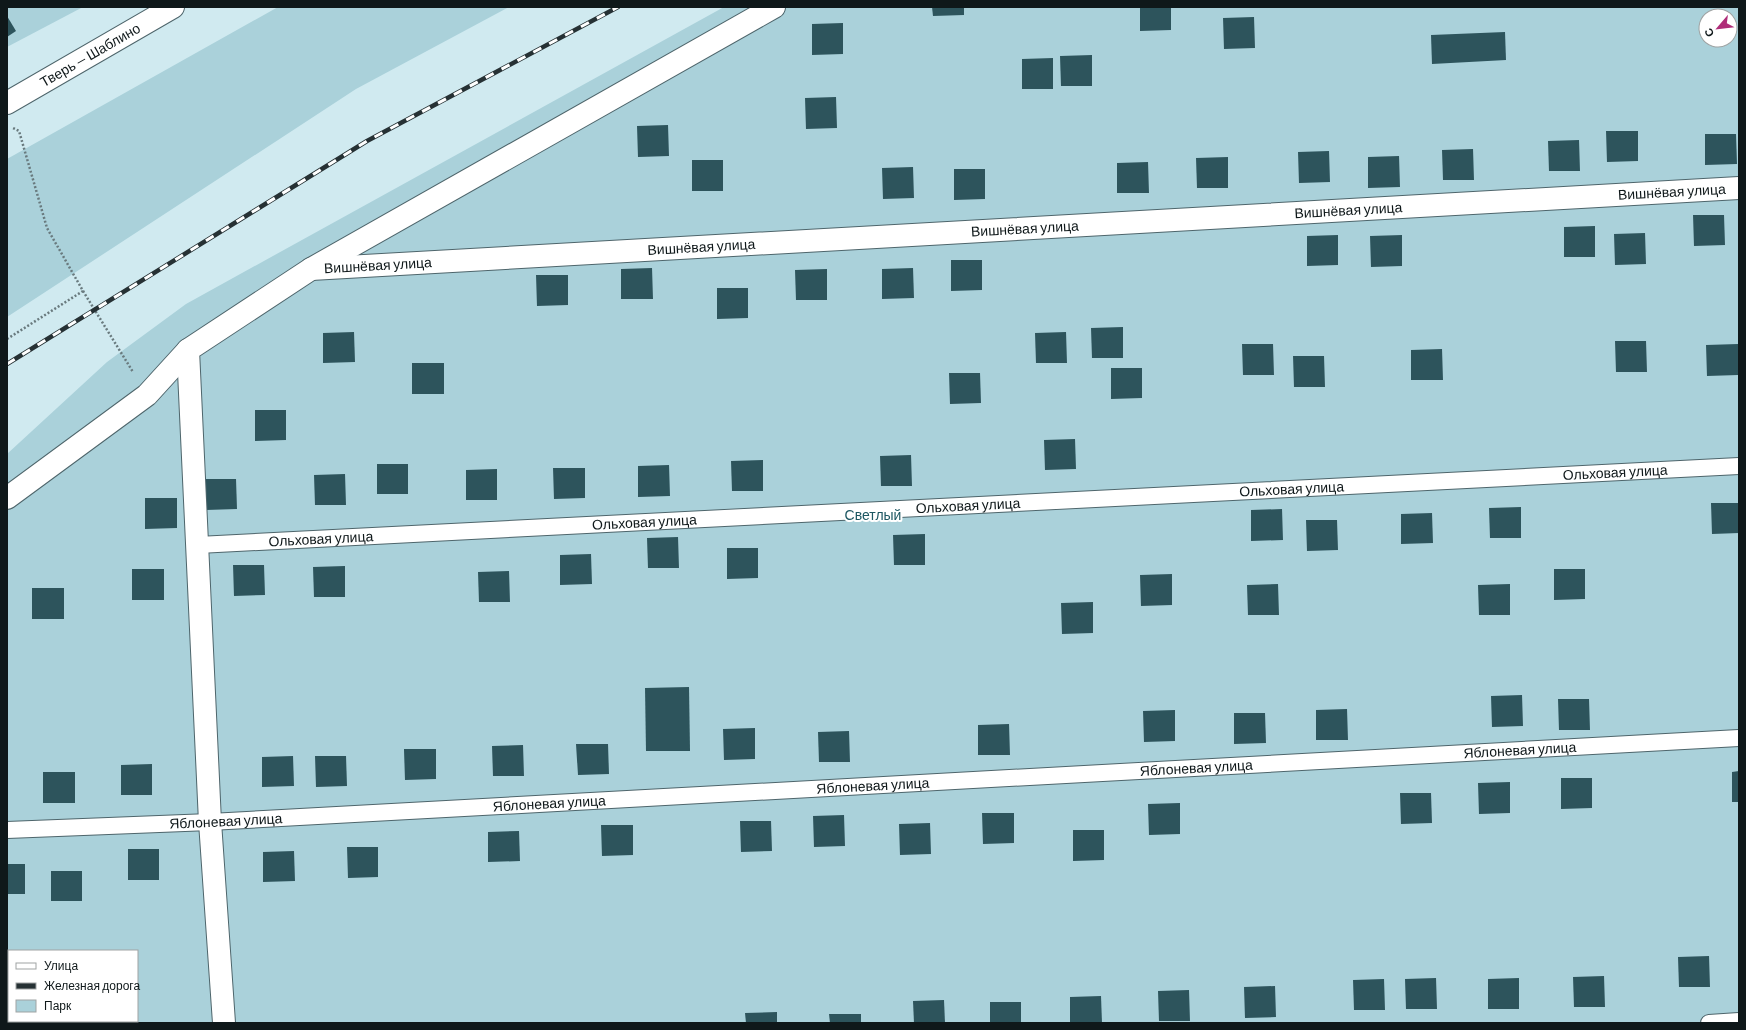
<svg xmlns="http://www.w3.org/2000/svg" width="1746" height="1030" font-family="Barlow,sans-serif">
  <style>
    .green { fill: #aad1da; fill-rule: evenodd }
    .building { fill: #2d545c }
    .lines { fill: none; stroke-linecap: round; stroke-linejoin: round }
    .service-casing { stroke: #4e656b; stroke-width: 18 }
    .minor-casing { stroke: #4e656b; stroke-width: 24 }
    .tertiary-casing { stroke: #4e656b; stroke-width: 24 }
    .path { stroke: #697a7e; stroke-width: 2.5; stroke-dasharray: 2 2; stroke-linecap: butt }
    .service { stroke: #fff; stroke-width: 16 }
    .minor { stroke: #fff; stroke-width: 22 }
    .tertiary { stroke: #fff; stroke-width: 22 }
    .rail-casing { stroke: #263134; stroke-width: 4.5 }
    .rail { stroke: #fff; stroke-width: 3; stroke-dasharray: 9; stroke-linecap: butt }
    .labels { text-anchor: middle; stroke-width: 4; stroke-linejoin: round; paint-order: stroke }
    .street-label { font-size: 14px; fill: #0f181a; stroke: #fff }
    .park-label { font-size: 14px; fill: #1d5762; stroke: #fff }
  </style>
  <rect width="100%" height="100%" fill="#d0eaf0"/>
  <g class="green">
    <polygon points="7,7 83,7 7,47"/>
    <polygon points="278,7 509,7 356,89 7,317 7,159"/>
    <path d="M724 7H1739V1023H7V454L107 362 186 304ZM1706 16H1730V40H1706ZM9 951H137V1021H9Z"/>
  </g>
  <g class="building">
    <polygon points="932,7 964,7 964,15 933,16"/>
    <polygon points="1140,7 1171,7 1171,30 1140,31"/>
    <polygon points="7,16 16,31 7,37"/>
    <polygon points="1254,17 1255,48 1224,49 1223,18"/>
    <polygon points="843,23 843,54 812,55 812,24"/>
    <polygon points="1505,32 1506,60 1432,64 1431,35"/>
    <polygon points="1092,55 1092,86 1061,86 1060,56"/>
    <polygon points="1053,58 1053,89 1022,89 1022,59"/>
    <polygon points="836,97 837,128 806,129 805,98"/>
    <polygon points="668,125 669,156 638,157 637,126"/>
    <polygon points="1606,131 1638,131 1638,161 1607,162"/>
    <polygon points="1705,134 1736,134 1737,164 1705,165"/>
    <polygon points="1579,140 1580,171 1549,171 1548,141"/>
    <polygon points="1473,149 1474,180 1443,180 1442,150"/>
    <polygon points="1329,151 1330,182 1299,183 1298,152"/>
    <polygon points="1399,156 1400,187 1368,188 1368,157"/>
    <polygon points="1228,157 1228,188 1197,188 1196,158"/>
    <rect x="692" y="160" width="31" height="31"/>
    <polygon points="1148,162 1149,193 1117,193 1117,163"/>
    <polygon points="913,167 914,198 883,199 882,168"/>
    <polygon points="954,169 985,169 985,199 954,200"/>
    <polygon points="1693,215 1724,215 1725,245 1694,246"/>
    <polygon points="1595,226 1595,257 1564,257 1564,227"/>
    <polygon points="1645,233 1646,264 1615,265 1614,234"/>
    <polygon points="1338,235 1338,265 1307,266 1307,236"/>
    <polygon points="1402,235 1402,266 1371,267 1370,236"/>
    <polygon points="951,260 982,260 982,290 951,291"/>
    <polygon points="652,268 653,299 621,299 621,269"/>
    <polygon points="913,268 914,298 882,299 882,269"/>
    <polygon points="827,269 827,300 796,300 795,270"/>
    <polygon points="536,275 568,275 568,305 537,306"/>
    <polygon points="717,288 748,288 748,318 717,319"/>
    <polygon points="1123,327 1123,358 1092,358 1091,328"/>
    <polygon points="354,332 355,362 323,363 323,333"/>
    <polygon points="1066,332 1067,363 1036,363 1035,333"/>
    <polygon points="1615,341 1646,341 1647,372 1616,372"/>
    <polygon points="1242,344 1273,344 1274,375 1243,375"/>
    <polygon points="1738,344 1738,375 1707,376 1706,345"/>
    <polygon points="1442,349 1443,380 1411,380 1411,350"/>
    <polygon points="1293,356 1324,356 1325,387 1294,387"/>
    <rect x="412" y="363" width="32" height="31"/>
    <polygon points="1111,368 1142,368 1142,398 1111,399"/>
    <polygon points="949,373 980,373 981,403 950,404"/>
    <polygon points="255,410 286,410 286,440 255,441"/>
    <polygon points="1075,439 1076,469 1045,470 1044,440"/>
    <polygon points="911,455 912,486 881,486 880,456"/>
    <polygon points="763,460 763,491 732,491 731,461"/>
    <rect x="377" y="464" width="31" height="30"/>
    <polygon points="669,465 670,496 638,497 638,466"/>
    <polygon points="553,468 585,468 585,498 554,499"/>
    <polygon points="497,469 497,500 466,500 466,470"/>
    <polygon points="345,474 346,505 315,505 314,475"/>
    <polygon points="205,479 236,479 237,509 206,510"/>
    <polygon points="145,498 177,498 177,528 145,529"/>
    <polygon points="1711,503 1739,503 1739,533 1712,534"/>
    <polygon points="1521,507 1521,538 1490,538 1489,508"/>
    <polygon points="1282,509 1283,540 1251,541 1251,510"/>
    <polygon points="1432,513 1433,543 1401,544 1401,514"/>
    <polygon points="1306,520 1337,520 1338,550 1307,551"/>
    <polygon points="925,534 925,565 894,565 893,535"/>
    <polygon points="678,537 679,568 648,568 647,538"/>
    <polygon points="727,548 758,548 758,578 727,579"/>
    <polygon points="591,554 592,584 560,585 560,555"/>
    <polygon points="233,565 264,565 265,595 234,596"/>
    <polygon points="345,566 345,597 314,597 313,567"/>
    <rect x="132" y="569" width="32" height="31"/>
    <polygon points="1554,569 1585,569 1585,599 1554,600"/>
    <polygon points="509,571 510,602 479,602 478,572"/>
    <polygon points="1172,574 1172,605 1141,606 1140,575"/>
    <polygon points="1278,584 1279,615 1248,615 1247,585"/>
    <polygon points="1510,584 1510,615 1479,615 1478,585"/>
    <rect x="32" y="588" width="32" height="31"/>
    <polygon points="1093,602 1093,633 1062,634 1061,603"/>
    <polygon points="689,687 690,751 646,751 645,688"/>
    <polygon points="1522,695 1523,726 1492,727 1491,696"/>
    <polygon points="1558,699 1589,699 1590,730 1559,730"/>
    <polygon points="1347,709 1348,740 1316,740 1316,710"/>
    <polygon points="1175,710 1175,741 1144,742 1143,711"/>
    <polygon points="1234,713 1265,713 1266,743 1234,744"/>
    <polygon points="1009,724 1010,755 978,755 978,725"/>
    <polygon points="755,728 755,759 724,760 723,729"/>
    <polygon points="849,731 850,762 819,762 818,732"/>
    <polygon points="576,744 608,744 609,774 578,775"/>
    <polygon points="523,745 524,776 493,776 492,746"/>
    <polygon points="404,749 436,749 436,779 405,780"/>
    <polygon points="293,756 294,786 262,787 262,757"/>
    <polygon points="315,756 346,756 347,786 316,787"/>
    <polygon points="152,764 152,795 121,795 121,765"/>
    <polygon points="1739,771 1739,802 1732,802 1732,772"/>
    <rect x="43" y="772" width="32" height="31"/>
    <polygon points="1561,778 1592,778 1592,808 1561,809"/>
    <polygon points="1510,782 1510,813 1479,814 1478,783"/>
    <polygon points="1400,793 1431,793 1432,823 1401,824"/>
    <polygon points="1180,803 1180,834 1149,835 1148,804"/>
    <polygon points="982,813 1014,813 1014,843 983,844"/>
    <polygon points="844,815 845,846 814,847 813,816"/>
    <polygon points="740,821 771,821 772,851 741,852"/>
    <polygon points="930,823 931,854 900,855 899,824"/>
    <polygon points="601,825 633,825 633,855 602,856"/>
    <polygon points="1073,830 1104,830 1104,860 1073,861"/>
    <polygon points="519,831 520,861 488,862 488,832"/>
    <polygon points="347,847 378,847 378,877 348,878"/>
    <rect x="128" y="849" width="31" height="31"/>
    <polygon points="294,851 295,881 263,882 263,852"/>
    <rect x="7" y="864" width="18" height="30"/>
    <rect x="51" y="871" width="31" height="30"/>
    <polygon points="1709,956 1710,987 1679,987 1678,957"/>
    <polygon points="1604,976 1605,1007 1574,1007 1573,977"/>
    <polygon points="1436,978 1437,1009 1406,1009 1405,979"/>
    <polygon points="1519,978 1519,1009 1488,1009 1488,979"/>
    <polygon points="1384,979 1385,1010 1354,1010 1353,980"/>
    <polygon points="1275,986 1276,1017 1245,1018 1244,987"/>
    <polygon points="1189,990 1190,1021 1159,1021 1158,991"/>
    <polygon points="1101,996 1102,1023 1070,1023 1070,997"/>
    <polygon points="944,1000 945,1023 914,1023 913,1001"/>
    <rect x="990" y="1002" width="31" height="21"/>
    <polygon points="777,1012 777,1023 746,1023 745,1013"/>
    <polygon points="829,1014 861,1014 861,1023 830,1023"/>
  </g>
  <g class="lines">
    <defs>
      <g id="service">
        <path id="s1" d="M198 545 1739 466"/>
        <path id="s2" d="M7 830 210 822 1739 738"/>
        <polyline points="1709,1023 1739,1021"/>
      </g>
      <g id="minor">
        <path id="s3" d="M311 269 1739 188"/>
        <polyline points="7,498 147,395 188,350"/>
        <polyline points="224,1023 210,822 188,350 311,269 774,7"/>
      </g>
      <g id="tertiary">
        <path id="s4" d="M7 103 173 7"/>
      </g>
    </defs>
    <use href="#service" class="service-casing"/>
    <use href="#minor" class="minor-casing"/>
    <use href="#tertiary" class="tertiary-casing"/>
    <g class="path">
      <polyline points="83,291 133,372"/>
      <polyline points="7,339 83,291 47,228 19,131 13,128"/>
    </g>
    <use href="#service" class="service"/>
    <use href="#minor" class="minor"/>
    <use href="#tertiary" class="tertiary"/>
    <defs>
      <polyline id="rail" points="7,364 367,141 618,7"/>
    </defs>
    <use href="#rail" class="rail-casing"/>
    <use href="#rail" class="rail"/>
  </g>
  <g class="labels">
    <g class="street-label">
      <text dy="5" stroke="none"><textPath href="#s4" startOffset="96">Тверь — Шаблино</textPath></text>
      <text dy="5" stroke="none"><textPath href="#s3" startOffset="1363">Вишнёвая улица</textPath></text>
      <text dy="5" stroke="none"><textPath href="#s3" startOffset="1039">Вишнёвая улица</textPath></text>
      <text dy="5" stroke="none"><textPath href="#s3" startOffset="715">Вишнёвая улица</textPath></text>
      <text dy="5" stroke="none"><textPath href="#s3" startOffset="391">Вишнёвая улица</textPath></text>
      <text dy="5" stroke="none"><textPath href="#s3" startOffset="67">Вишнёвая улица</textPath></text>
      <text dy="5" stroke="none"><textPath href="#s1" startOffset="1419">Ольховая улица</textPath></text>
      <text dy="5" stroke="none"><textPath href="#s1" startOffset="1095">Ольховая улица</textPath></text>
      <text dy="5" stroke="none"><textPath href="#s1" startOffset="771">Ольховая улица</textPath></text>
      <text dy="5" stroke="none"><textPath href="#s1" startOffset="447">Ольховая улица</textPath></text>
      <text dy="5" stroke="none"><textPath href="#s1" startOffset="123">Ольховая улица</textPath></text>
      <text dy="5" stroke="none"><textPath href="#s2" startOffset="1515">Яблоневая улица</textPath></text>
      <text dy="5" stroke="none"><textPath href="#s2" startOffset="1191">Яблоневая улица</textPath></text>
      <text dy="5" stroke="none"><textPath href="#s2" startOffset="867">Яблоневая улица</textPath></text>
      <text dy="5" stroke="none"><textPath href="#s2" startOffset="543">Яблоневая улица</textPath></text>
      <text dy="5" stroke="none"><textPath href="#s2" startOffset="219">Яблоневая улица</textPath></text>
    </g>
    <g class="park-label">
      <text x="873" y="520">Светлый</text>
    </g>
  </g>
  <rect width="1746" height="1030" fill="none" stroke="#0f181a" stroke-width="16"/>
  <rect x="8" y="950" width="130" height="72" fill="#ffffff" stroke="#9fa3a3"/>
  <rect x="16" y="963" width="20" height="6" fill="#ffffff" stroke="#9fa3a3"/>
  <text x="44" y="970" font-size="12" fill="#0f181a">Улица</text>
  <rect x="16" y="983" width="20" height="6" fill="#263134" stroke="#9fa3a3"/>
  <text x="44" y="990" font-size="12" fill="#0f181a">Железная дорога</text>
  <rect x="16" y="1000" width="20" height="12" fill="#aad1da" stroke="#9fa3a3"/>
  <text x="44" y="1010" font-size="12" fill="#0f181a">Парк</text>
  <g transform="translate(1718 28) rotate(242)"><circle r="19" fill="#ffffff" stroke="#9fa3a3"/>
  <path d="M0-3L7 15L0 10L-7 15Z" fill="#af2d79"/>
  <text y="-6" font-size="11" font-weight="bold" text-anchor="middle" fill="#0f181a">С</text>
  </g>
</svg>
